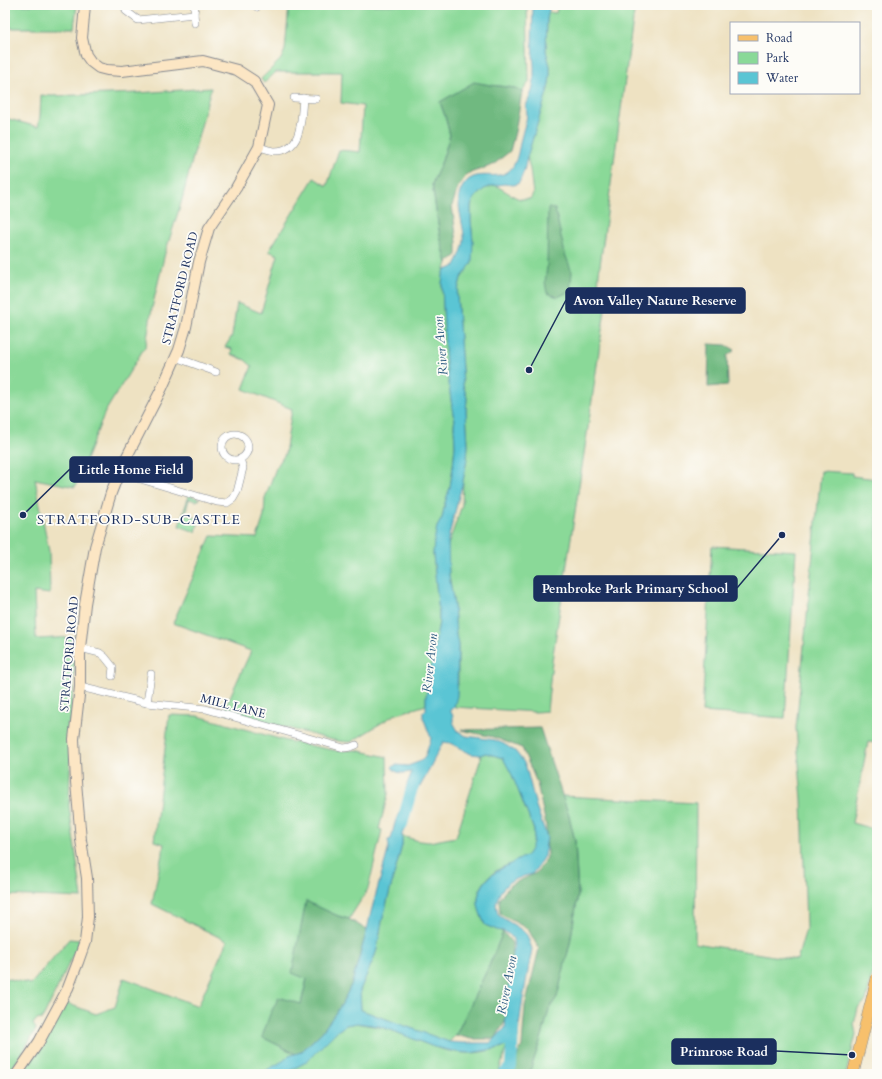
<svg xmlns="http://www.w3.org/2000/svg" width="882" height="1079" font-family="Cardo,serif">
  <style>
    .green { fill: #8ad998; stroke: #52847b }
    .forest { fill: #6fb980; stroke: #45746f }
    .water { fill: #5ac5d4; stroke: #3a7a99 }
    .lines { fill: none; stroke-linecap: round; stroke-linejoin: round }
    .river { stroke: #5ac5d4; stroke-width: 12 }
    .street-casing { stroke: #848890; stroke-width: 8 }
    .secondary-casing { stroke: #848890; stroke-width: 12 }
    .primary-casing { stroke: #848890; stroke-width: 12 }
    .street { stroke: #fff; stroke-width: 7 }
    .secondary { stroke: #fce6c4; stroke-width: 10 }
    .primary { stroke: #f7c06c; stroke-width: 11 }
    .labels { text-anchor: middle; stroke-width: 3.5; stroke-linejoin: round; paint-order: stroke }
    .street-label { font-size: 12px; fill: #1b2f5e; stroke: #fdfcf7 }
    .water-label { font-size: 13px; font-style: italic; fill: #2e5c81; stroke: #fdfcf7 }
    .quarter-label { font-size: 14px; letter-spacing: 1px; fill: #1b2f5e; stroke: #fdfcf7 }
    .leader { fill: none; stroke: #1b2f5e; stroke-width: 1.5 }
    .callout-dot { fill: #1b2f5e; stroke: #fdfcf7; stroke-width: 1.5 }
    .callout { fill: #1b2f5e; stroke: #1b2f5e; stroke-width: 1.5 }
    .callout-label { font-size: 13px; text-anchor: middle; font-weight: bold; fill: #fff }
  </style>
  <rect width="100%" height="100%" fill="#fdfcf7"/>
  <filter id="ink" filterUnits="userSpaceOnUse"><feTurbulence type="fractalNoise" baseFrequency=".025" numOctaves="2"/><feDisplacementMap in="SourceGraphic" scale="8" xChannelSelector="R" yChannelSelector="G"/><feConvolveMatrix kernelMatrix="1 2 1 2 8 2 1 2 1" color-interpolation-filters="sRGB"/></filter>
  <filter id="wash" filterUnits="userSpaceOnUse"><feTurbulence type="fractalNoise" baseFrequency=".012" numOctaves="4" result="noise"/><feDisplacementMap in="SourceGraphic" scale="16" xChannelSelector="R" yChannelSelector="G"/><feGaussianBlur stdDeviation="0.9" result="paint"/><feColorMatrix in="noise" values="0 0 0 0 0 0 0 0 0 0 0 0 0 0 0 0 0 1.4 0 .05"/><feComposite in="paint" operator="in"/></filter>
  <g filter="url(#wash)">
    <rect width="100%" height="100%" fill="#eee2c2"/>
    <g class="green">
      <polygon points="5,5 77,5 74,28 5,28"/>
      <path d="M289 5H527L529 82 522 92 515 88 490 85 474 83 440 102 445 116 450 135 442 161 432 184 440 236 447 263 443 276 442 284 443 307 446 364 453 414 455 419 454 425 455 446 453 467 450 487 445 503 442 519 437 527 433 554 437 594 439 612V622L426 697V705L394 715 351 742C333 742 316 735 299 731 274 724 249 718 223 712L251 651 173 623 211 536 257 538 264 516 265 498 276 468 285 454 292 409 243 389 252 366 245 360 231 354 232 349 225 347 232 336 237 303 261 313 278 255 269 251 314 178 327 186 339 150 360 152 363 106 341 103 342 72H276L264 83 261 79 281 59 285 50Z"/>
      <polygon points="558,5 635,5 599,273 598,288 600,294 607,295 589,421 552,661 547,711 536,712 454,707 456,697 458,684 458,645 456,635 454,605 449,575 447,548 462,505 463,481 467,459 468,445 466,411 467,398 463,385 457,294 461,278 466,272 473,241 471,221 471,206 474,198 484,189 495,185 515,197 520,199 530,199 533,194 530,169 527,157 548,89 550,77 550,66 546,51 547,18 548,12 556,13"/>
      <polygon points="211,88 181,203 165,253 152,308 146,345 105,412 75,487 35,479 49,551 50,594 34,592 36,639 76,637 72,707 69,806 82,898 5,895 5,118 38,127 40,116 41,95 51,96 138,93"/>
      <polygon points="821,471 852,473 852,476 877,479 877,743 868,742 852,823 877,830 877,953 866,1001 858,1008 854,1024 856,1034 846,1074 529,1074 543,1033 549,1009 557,997 570,943 578,895 575,841 569,816 562,796 696,803 695,943 797,960 806,929 802,799 796,728"/>
      <polygon points="189,495 200,499 196,501 189,499 185,514 198,518 199,516 200,516 196,532 179,526"/>
      <polygon points="712,546 796,551 785,718 702,712"/>
      <polygon points="169,715 198,716 287,741 338,751 356,750 387,757 388,794 379,829 382,830 368,889 349,919 338,916 306,902 307,978 301,1004 262,1037 296,1054 289,1056 283,1061 260,1074 19,1074 36,1054 66,1003 96,1014 115,1007 124,978 198,1006 227,941 152,904 164,844 154,841"/>
      <path d="M486 753 503 758C513 773 519 791 525 808 528 815 532 823 534 831 535 838 533 849 528 854 524 859 509 865 503 867 488 874 474 891 479 908 480 914 483 920 485 925L503 932 489 966 456 1035 449 1042 361 1010 360 990 374 958 377 949 382 921 402 845V836L419 841 429 842 456 837 481 758 480 755Z"/>
      <polygon points="69,939 80,940 44,1016 42,1019 36,1020 33,1024 36,1029 21,1055 9,1074 5,1074 5,978 31,984"/>
      <path d="M357 1023C368 1026 379 1026 390 1030 417 1039 442 1054 470 1053 482 1053 495 1049 507 1046L499 1071 496 1074H284L306 1062 336 1032 346 1025Z"/>
    </g>
    <g class="forest">
      <polygon points="474,82 490,85 515,88 522,92 515,132 510,151 493,165 467,174 458,187 452,206 457,242 457,255 447,263 440,236 432,184 442,161 450,135 445,116 440,102"/>
      <polygon points="548,208 555,209 565,254 572,272 570,291 558,297 547,293 545,282 547,267"/>
      <polygon points="709,344 726,345 735,350 727,356 728,385 708,387"/>
      <polygon points="540,728 569,816 575,841 578,895 570,943 557,997 549,1009 543,1033 529,1074 509,1074 522,1046 525,1006 539,949 528,929 500,914 499,899 510,885 536,873 547,858 546,825 537,783 522,748 493,737 461,730"/>
      <polygon points="306,901 338,916 349,919 367,930 352,983 342,1004 322,1032 301,1052 296,1054 262,1037 270,1014 279,997 301,1004 307,979 292,973"/>
      <polygon points="503,932 512,943 511,981 507,1018 495,1039 471,1039 456,1035 489,966"/>
    </g>
    <path class="water" d="M533 5H550L547 19 546 51 550 66V77L548 89 527 157 524 171 519 183 514 185 504 184 492 186 484 189 474 198 471 206V221L473 241 472 262 466 272 461 278 457 294 463 385 467 398 466 411 468 445 467 459 463 481 448 539 449 575 454 605 456 635 458 645 457 696 454 707 450 710 453 716V722L458 731 466 736 495 740 504 744 515 751 523 761 526 767 536 806 547 837 544 856 536 869 532 874 524 876 509 882 501 891 498 897 496 904 498 915 522 930 527 935 532 949 522 1004 518 1034V1039L507 1046 494 1049 470 1053 458 1052 434 1047 391 1030 379 1026 357 1023 346 1025 336 1032 306 1062 284 1074H260L283 1061 289 1056 301 1052 322 1032 342 1004 352 983 367 930 371 912 389 847 388 840 391 839C394 828 395 816 403 808L407 809 406 826 402 834V845L382 921 377 949 374 958 360 990 361 1010 449 1042 463 1043H490L494 1040 505 1028 511 964 514 948 513 939 510 935 503 931 497 930 485 925C482 917 477 908 478 899 478 894 481 889 483 885 491 872 505 867 518 860 521 858 526 857 528 854 533 847 534 838 534 830L512 775 503 758 486 753 480 755 471 754 450 743 443 742 421 785 416 790 412 791 411 800 405 798C407 793 405 789 407 785 408 780 411 777 411 772 403 773 397 775 392 767L396 765 408 766 421 761 425 757 431 738 423 717V712L426 710V697L439 622V612L437 594 433 554 434 541 437 527 442 518 445 503 450 487 453 467 455 446 454 425 455 419 453 414 446 364 443 307 442 284 443 276 445 270 454 267C459 258 465 246 464 235 463 224 456 202 460 192 472 163 495 184 510 170 518 163 519 145 522 135 523 130 525 125 526 121L527 114 526 106 532 91 534 81V65L532 45Z"/>
    <g class="lines">
      <g class="river">
        <polyline points="402,824 412,788 414,784"/>
        <polyline points="504,1074 511,1067 513,1028"/>
      </g>
    </g>
  </g>
  <g filter="url(#ink)">
    <g class="lines">
      <defs>
        <g id="street">
          <polyline points="125,5 126,11 138,20 194,14"/>
          <polyline points="195,5 194,14 195,23"/>
          <polyline points="257,7 258,5"/>
          <polyline points="294,98 316,99"/>
          <path d="M259 147C264 148 270 151 275 151 303 151 301 118 303 98"/>
          <polyline points="175,357 216,372"/>
          <circle cx="235" cy="447" r="13"/>
          <polyline points="120,470 137,478 217,502 227,503 233,499 237,492 243,468 240,459"/>
          <polyline points="80,648 100,653 105,657 113,667 112,676"/>
          <polyline points="80,687 147,703 206,709 344,748 351,747 356,745"/>
          <polyline points="147,703 151,674"/>
        </g>
        <polyline id="secondary" points="17,1074 39,1042 68,988 78,962 85,942 88,917 87,878 81,840 76,782 74,739 80,687 80,648 85,604 95,547 111,493 120,470 162,388 179,350 186,327 199,262 209,228 236,188 259,147 268,105 254,81 237,70 203,61 122,71 107,70 99,68 91,62 86,55 84,47 82,38 85,5"/>
        <polyline id="primary" points="853,1074 877,978"/>
      </defs>
      <use href="#street" class="street-casing"/>
      <use href="#secondary" class="secondary-casing"/>
      <use href="#primary" class="primary-casing"/>
      <use href="#street" class="street"/>
      <use href="#secondary" class="secondary"/>
      <use href="#primary" class="primary"/>
    </g>
  </g>
  <g class="labels">
    <g class="street-label">
      <text transform="translate(180 288) rotate(-76)" y="4">STRATFORD ROAD</text>
      <text transform="translate(69 654) rotate(-85)" y="4">STRATFORD ROAD</text>
      <text transform="translate(233 706) rotate(14)" y="4">MILL LANE</text>
    </g>
    <g class="water-label">
      <text transform="translate(440 346) rotate(-95)" y="5">River Avon</text>
      <text transform="translate(429 663) rotate(-84)" y="5">River Avon</text>
      <text transform="translate(506 985) rotate(-79)" y="5">River Avon</text>
    </g>
    <g class="quarter-label">
      <text x="139" y="524">STRATFORD-SUB-CASTLE</text>
    </g>
  </g>
  <path class="leader" d="M529 370L566 300M23 515L70 469M782 535L737 588M852 1055L776 1051"/>
  <g class="callout-dot">
    <circle cx="529" cy="370" r="4"/>
    <circle cx="23" cy="515" r="4"/>
    <circle cx="782" cy="535" r="4"/>
    <circle cx="852" cy="1055" r="4"/>
  </g>
  <g class="callout">
    <rect x="566" y="288" width="179" height="25" rx="4"/>
    <rect x="70" y="457" width="122" height="25" rx="4"/>
    <rect x="534" y="576" width="203" height="25" rx="4"/>
    <rect x="672" y="1039" width="104" height="25" rx="4"/>
  </g>
  <g class="callout-label">
    <text x="655" y="305">Avon Valley Nature Reserve</text>
    <text x="131" y="474">Little Home Field</text>
    <text x="635" y="593">Pembroke Park Primary School</text>
    <text x="724" y="1056">Primrose Road</text>
  </g>
  <rect width="882" height="1079" fill="none" stroke="#fdfcf7" stroke-width="20"/>
  <rect x="730" y="22" width="130" height="72" fill="#fdfcf7" stroke="#a3aaba"/>
  <rect x="738" y="35" width="20" height="6" fill="#f7c06c" stroke="#a3aaba"/>
  <text x="766" y="42" font-size="12" fill="#1b2f5e">Road</text>
  <rect x="738" y="52" width="20" height="12" fill="#8ad998" stroke="#a3aaba"/>
  <text x="766" y="62" font-size="12" fill="#1b2f5e">Park</text>
  <rect x="738" y="72" width="20" height="12" fill="#5ac5d4" stroke="#a3aaba"/>
  <text x="766" y="82" font-size="12" fill="#1b2f5e">Water</text>
</svg>
